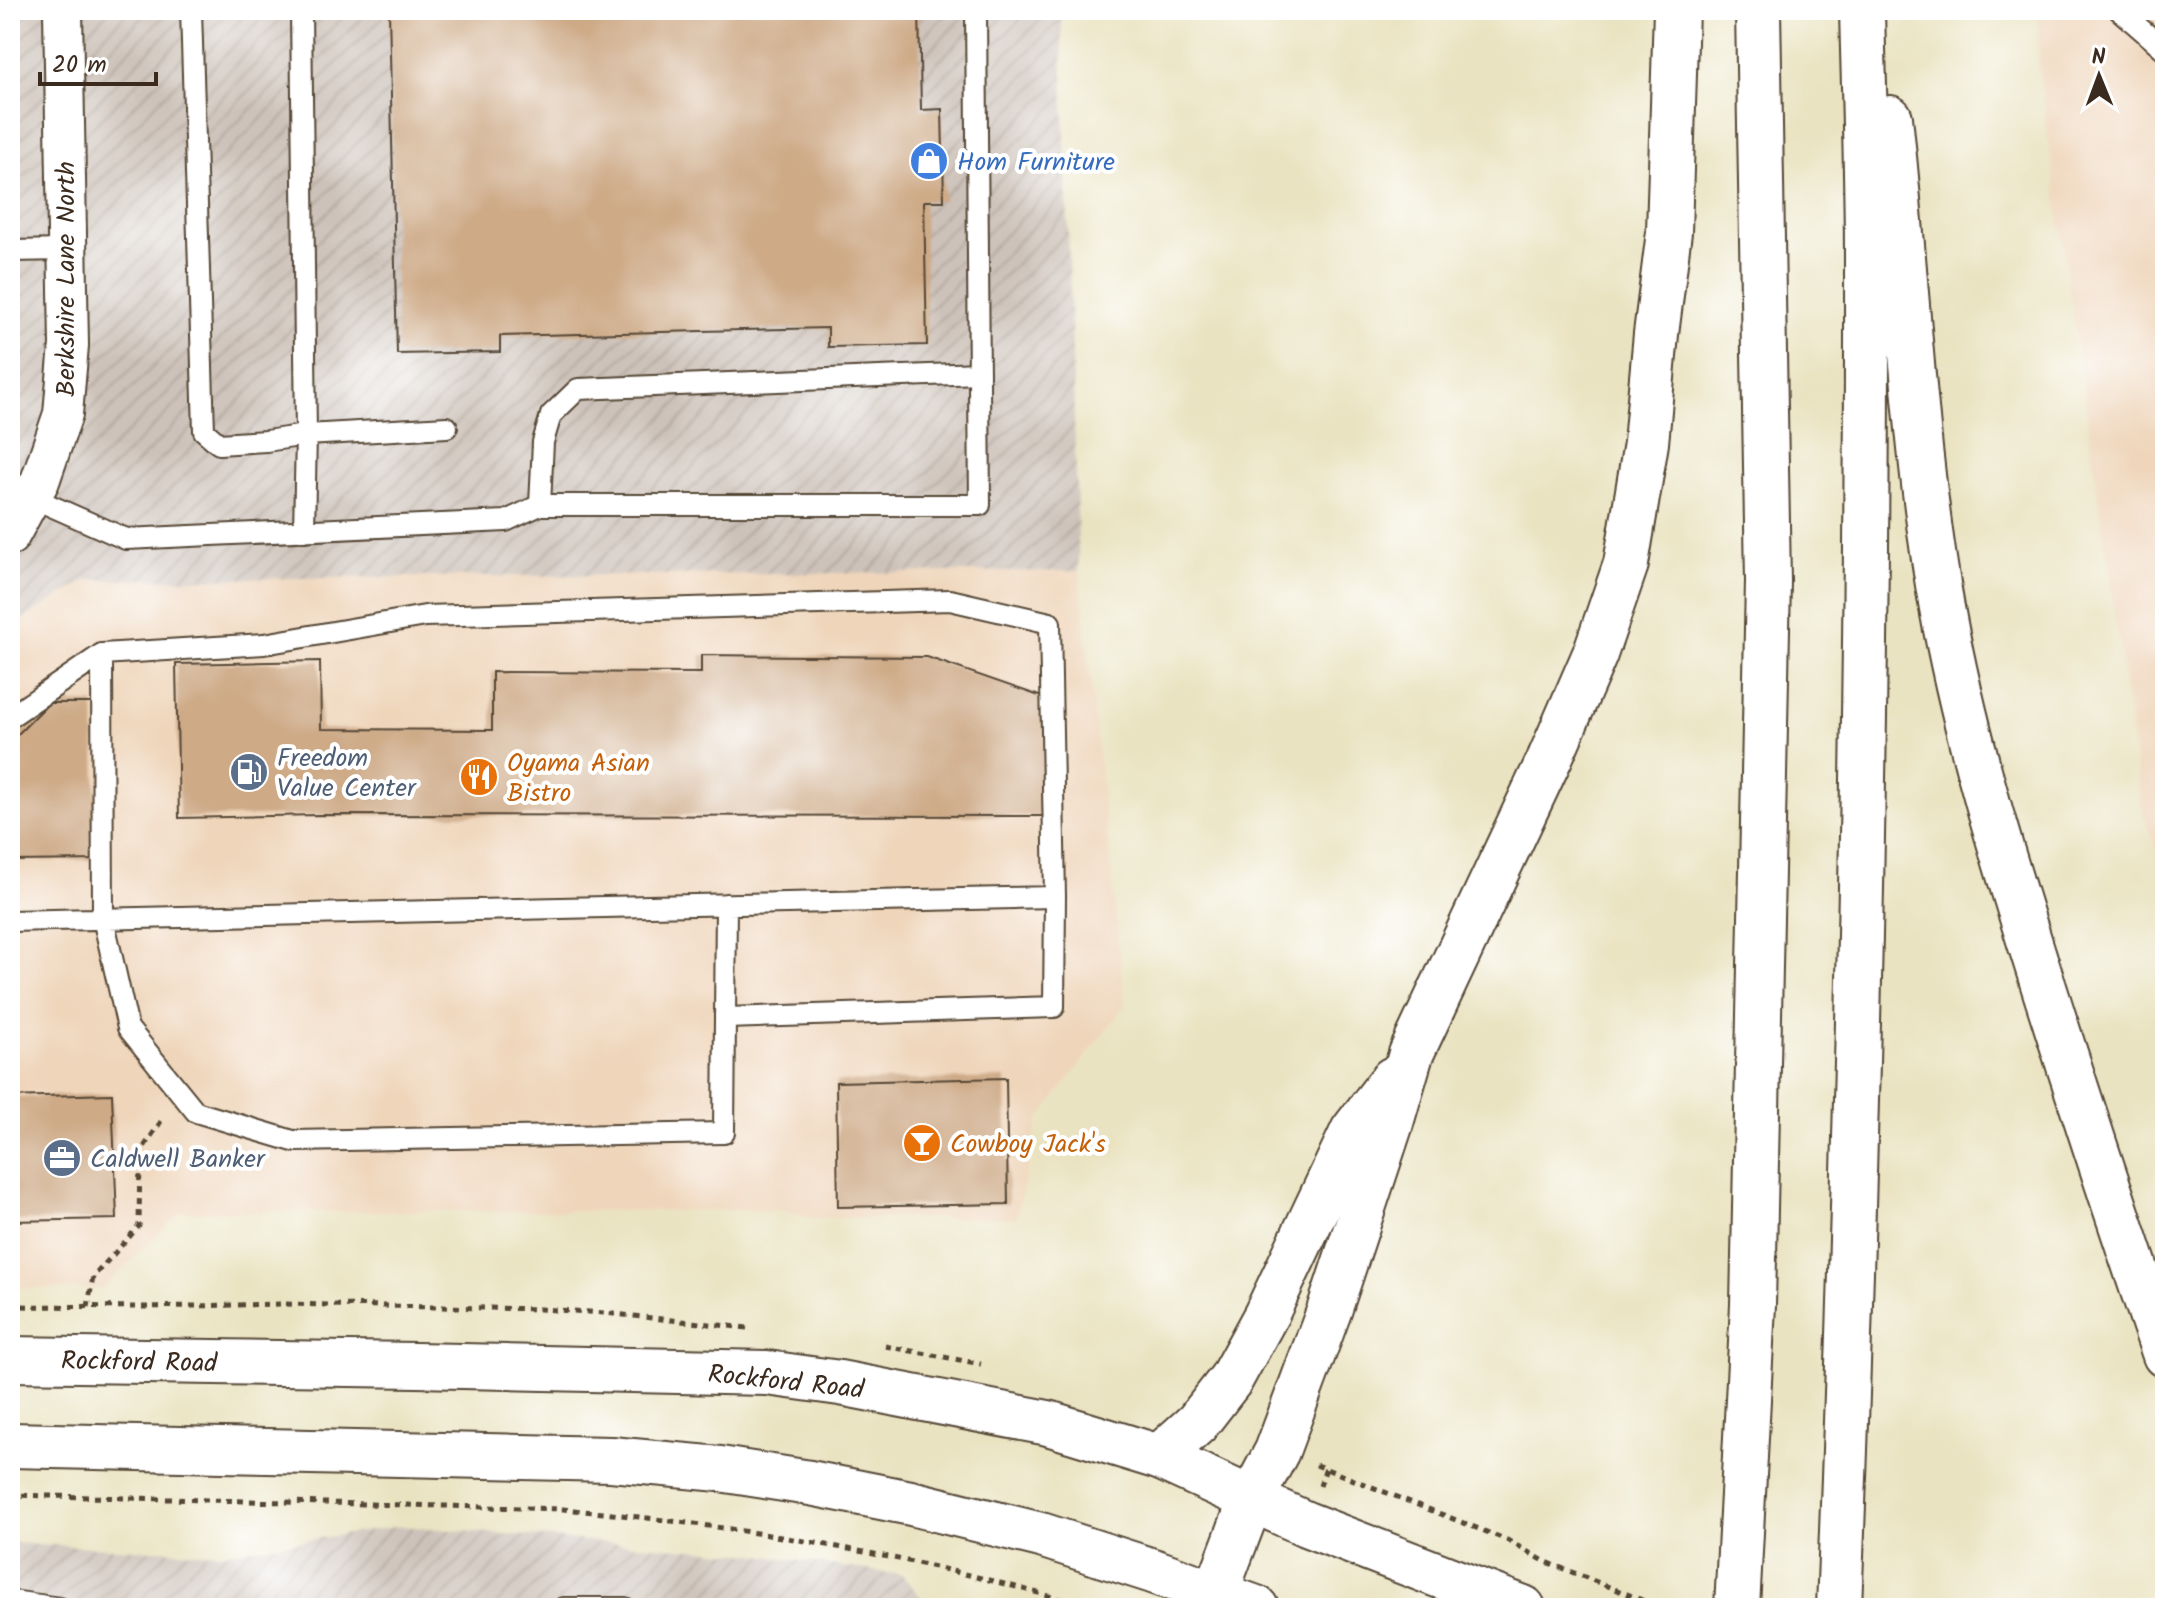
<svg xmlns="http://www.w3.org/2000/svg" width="2175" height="1618" font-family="Kalam,sans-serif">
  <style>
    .built { fill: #efd6bb }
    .industrial { fill: url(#industrial-furrows) }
    .building { fill: #ceaa87 }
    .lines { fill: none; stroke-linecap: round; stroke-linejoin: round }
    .lane-casing { stroke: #554636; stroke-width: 24 }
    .street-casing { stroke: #554636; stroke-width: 42 }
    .secondary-casing { stroke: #554636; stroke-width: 48 }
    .highway-casing { stroke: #554636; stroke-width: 48 }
    .path { stroke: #554636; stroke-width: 5; stroke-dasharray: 6 6; stroke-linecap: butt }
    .lane { stroke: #fff; stroke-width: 20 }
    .street { stroke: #fff; stroke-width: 38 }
    .secondary { stroke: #fff; stroke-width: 44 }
    .highway { stroke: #fff; stroke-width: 44 }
    .labels { text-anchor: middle; stroke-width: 8; stroke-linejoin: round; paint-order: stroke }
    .shop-label { font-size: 26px; fill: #366cbe; stroke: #fff; text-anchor: start }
    .street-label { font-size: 26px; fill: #3b2a1e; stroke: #fff }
    .service-label { font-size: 26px; fill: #4e5e75; stroke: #fff; text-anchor: start }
    .food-label { font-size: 26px; fill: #c56008; stroke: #fff; text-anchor: start }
  </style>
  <defs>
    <pattern id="industrial-furrows" width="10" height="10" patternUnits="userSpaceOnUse" patternTransform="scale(2)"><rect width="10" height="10" fill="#cdc2b9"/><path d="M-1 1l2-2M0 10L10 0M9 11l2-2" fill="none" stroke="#b1a79f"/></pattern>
  </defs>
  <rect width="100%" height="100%" fill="#fff"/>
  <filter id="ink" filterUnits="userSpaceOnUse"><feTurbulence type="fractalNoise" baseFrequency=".0125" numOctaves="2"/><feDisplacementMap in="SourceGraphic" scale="16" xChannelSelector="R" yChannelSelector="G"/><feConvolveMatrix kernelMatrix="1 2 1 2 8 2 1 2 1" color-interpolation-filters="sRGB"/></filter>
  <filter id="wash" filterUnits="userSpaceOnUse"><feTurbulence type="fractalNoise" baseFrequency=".006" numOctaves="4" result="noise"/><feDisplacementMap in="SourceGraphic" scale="32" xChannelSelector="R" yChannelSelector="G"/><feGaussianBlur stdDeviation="1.8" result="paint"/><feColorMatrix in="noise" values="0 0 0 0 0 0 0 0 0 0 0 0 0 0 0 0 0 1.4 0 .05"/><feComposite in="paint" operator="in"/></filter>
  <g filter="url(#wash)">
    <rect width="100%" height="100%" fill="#eae3c1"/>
    <g class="built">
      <polygon points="2038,10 2165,10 2165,875 2142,809 2039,72"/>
      <polygon points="1079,571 1125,1005 1039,1119 1016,1218 812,1218 780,1210 181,1212 102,1289 10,1288 10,612 85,580"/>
    </g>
    <g class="industrial">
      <polygon points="10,10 1061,10 1079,571 86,580 10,627"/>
      <polygon points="401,1526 752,1554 902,1575 930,1608 10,1608 10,1543 220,1553"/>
    </g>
    <g id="blocks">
      <g class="building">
        <polygon points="389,10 919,10 921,110 942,109 944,201 924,201 927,345 828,347 828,328 500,336 500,352 397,354"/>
        <polygon points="701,655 927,657 1045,698 1045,816 319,815 179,818 176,664 320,661 321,729 492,730 492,672 701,673"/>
        <polygon points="49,703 94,703 98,860 10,861 10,742"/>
        <polygon points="1006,1078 1008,1204 838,1207 836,1082"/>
        <polygon points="112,1094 117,1219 10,1221 10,1097"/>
      </g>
    </g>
  </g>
  <g filter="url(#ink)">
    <use href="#blocks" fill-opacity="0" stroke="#554636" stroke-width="2"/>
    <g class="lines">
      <defs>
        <g id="lane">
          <polyline points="191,10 204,431 219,444 266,441 306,435 447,427"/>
          <polyline points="301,10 306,435 304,531"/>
          <polyline points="2119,10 2165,50"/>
          <polyline points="10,251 67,250"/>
          <polyline points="31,497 126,539 506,521 540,505 980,505 976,10"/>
          <polyline points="540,505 543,442 551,415 578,389 979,373"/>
          <polyline points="10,717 102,654"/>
          <path d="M10 921C358 912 707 905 1055 897L1050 623 950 600 425 616 264 644 102 654 103 918 128 1028 196 1112 293 1141 724 1133 726 904"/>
          <polyline points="725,1018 1054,1007 1055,897"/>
          <polyline points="12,1601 60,1608"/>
          <polyline points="564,1608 625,1608"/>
        </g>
        <polyline id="street" points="10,536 40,481 63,414 69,345 63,10"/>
        <g id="secondary">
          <polyline points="10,1359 416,1365 767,1373 840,1383 1048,1423 1159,1457 1306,1524 1523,1608"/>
          <polyline points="10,1445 611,1459 720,1469 810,1483 911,1503 1041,1535 1153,1571 1256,1608"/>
        </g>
        <g id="highway">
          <path d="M1890 118C1908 281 1913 445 1942 608 1966 740 2006 868 2047 997 2085 1117 2124 1236 2165 1355"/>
          <polyline points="1159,1457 1197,1423 1231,1379 1266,1315 1353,1131 1393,1079"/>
          <polyline points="1210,1608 1251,1500 1277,1451 1329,1311 1390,1126 1411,1054 1550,758 1595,654 1626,564 1646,443 1656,334 1669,232 1676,10"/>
          <polyline points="1737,1608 1753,1305 1768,581 1758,10"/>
          <path d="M1839 1608C1857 1158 1868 709 1867 259 1867 176 1864 93 1862 10"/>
        </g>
      </defs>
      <use href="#lane" class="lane-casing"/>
      <use href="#street" class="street-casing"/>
      <use href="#secondary" class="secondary-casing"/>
      <use href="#highway" class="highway-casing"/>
      <g class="path">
        <polyline points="10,1306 147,1307 281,1304 540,1309 604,1313 748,1328"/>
        <polyline points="88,1307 93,1277 139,1226 140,1153 164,1117"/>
        <polyline points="885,1346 981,1364"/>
        <polyline points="1316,1465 1507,1540 1544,1561 1662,1608"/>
        <polyline points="1320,1486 1326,1468"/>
        <path d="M10 1495 563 1509C742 1526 918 1556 1090 1608"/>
      </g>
      <use href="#lane" class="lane"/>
      <use href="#street" class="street"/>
      <use href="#secondary" class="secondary"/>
      <use href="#highway" class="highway"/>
    </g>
  </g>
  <defs>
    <symbol id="shop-disc" viewBox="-11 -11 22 22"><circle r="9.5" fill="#3f7fe0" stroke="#fff"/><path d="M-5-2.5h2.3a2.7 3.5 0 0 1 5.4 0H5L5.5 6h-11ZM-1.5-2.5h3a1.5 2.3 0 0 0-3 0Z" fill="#fff"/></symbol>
    <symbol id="fuel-disc" viewBox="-11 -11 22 22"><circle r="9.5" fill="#5c6f8a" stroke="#fff"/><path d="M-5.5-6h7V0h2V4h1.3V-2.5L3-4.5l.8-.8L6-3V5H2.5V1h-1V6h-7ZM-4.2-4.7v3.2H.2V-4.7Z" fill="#fff"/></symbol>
    <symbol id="restaurant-disc" viewBox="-11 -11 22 22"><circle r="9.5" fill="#e8710a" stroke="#fff"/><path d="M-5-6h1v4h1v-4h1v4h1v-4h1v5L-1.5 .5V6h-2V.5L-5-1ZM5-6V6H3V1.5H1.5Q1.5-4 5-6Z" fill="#fff"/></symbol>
    <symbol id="bar-disc" viewBox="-11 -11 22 22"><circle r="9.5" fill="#e8710a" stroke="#fff"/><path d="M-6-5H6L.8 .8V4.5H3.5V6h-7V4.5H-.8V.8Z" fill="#fff"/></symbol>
    <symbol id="office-disc" viewBox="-11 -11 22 22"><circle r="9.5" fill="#5c6f8a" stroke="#fff"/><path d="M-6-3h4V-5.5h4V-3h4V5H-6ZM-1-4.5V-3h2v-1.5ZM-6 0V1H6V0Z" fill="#fff"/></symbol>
  </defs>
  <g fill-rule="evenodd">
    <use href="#shop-disc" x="907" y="139" width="44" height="44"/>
    <use href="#fuel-disc" x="227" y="750" width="44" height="44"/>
    <use href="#restaurant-disc" x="457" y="755" width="44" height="44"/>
    <use href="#bar-disc" x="900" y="1121" width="44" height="44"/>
    <use href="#office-disc" x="40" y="1136" width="44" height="44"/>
  </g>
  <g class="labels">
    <g class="shop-label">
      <text x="957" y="170">Hom Furniture</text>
    </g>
    <g class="street-label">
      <text transform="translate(65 279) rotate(-90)" y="9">Berkshire Lane North</text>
      <text transform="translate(139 1361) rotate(1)" y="9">Rockford Road</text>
      <text transform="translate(786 1381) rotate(6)" y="9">Rockford Road</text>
    </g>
    <g class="service-label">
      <text x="277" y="766">Freedom<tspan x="277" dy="30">Value Center</tspan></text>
      <text x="90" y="1167">Caldwell Banker</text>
    </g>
    <g class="food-label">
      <text x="507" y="771">Oyama Asian<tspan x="507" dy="30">Bistro</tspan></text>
      <text x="950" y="1152">Cowboy Jack's</text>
    </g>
  </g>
  <rect width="2175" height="1618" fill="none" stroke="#fff" stroke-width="40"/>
  <g transform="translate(2099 76) rotate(359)" stroke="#ffffff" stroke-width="6" paint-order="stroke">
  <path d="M0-6L14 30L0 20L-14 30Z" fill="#3b2a1e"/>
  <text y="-12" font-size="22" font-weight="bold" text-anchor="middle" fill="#3b2a1e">N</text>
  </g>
  <path d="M40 72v12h116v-12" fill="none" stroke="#3b2a1e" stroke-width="4"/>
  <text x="52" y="72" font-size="24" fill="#3b2a1e" stroke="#ffffff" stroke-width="6" paint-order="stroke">20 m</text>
</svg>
